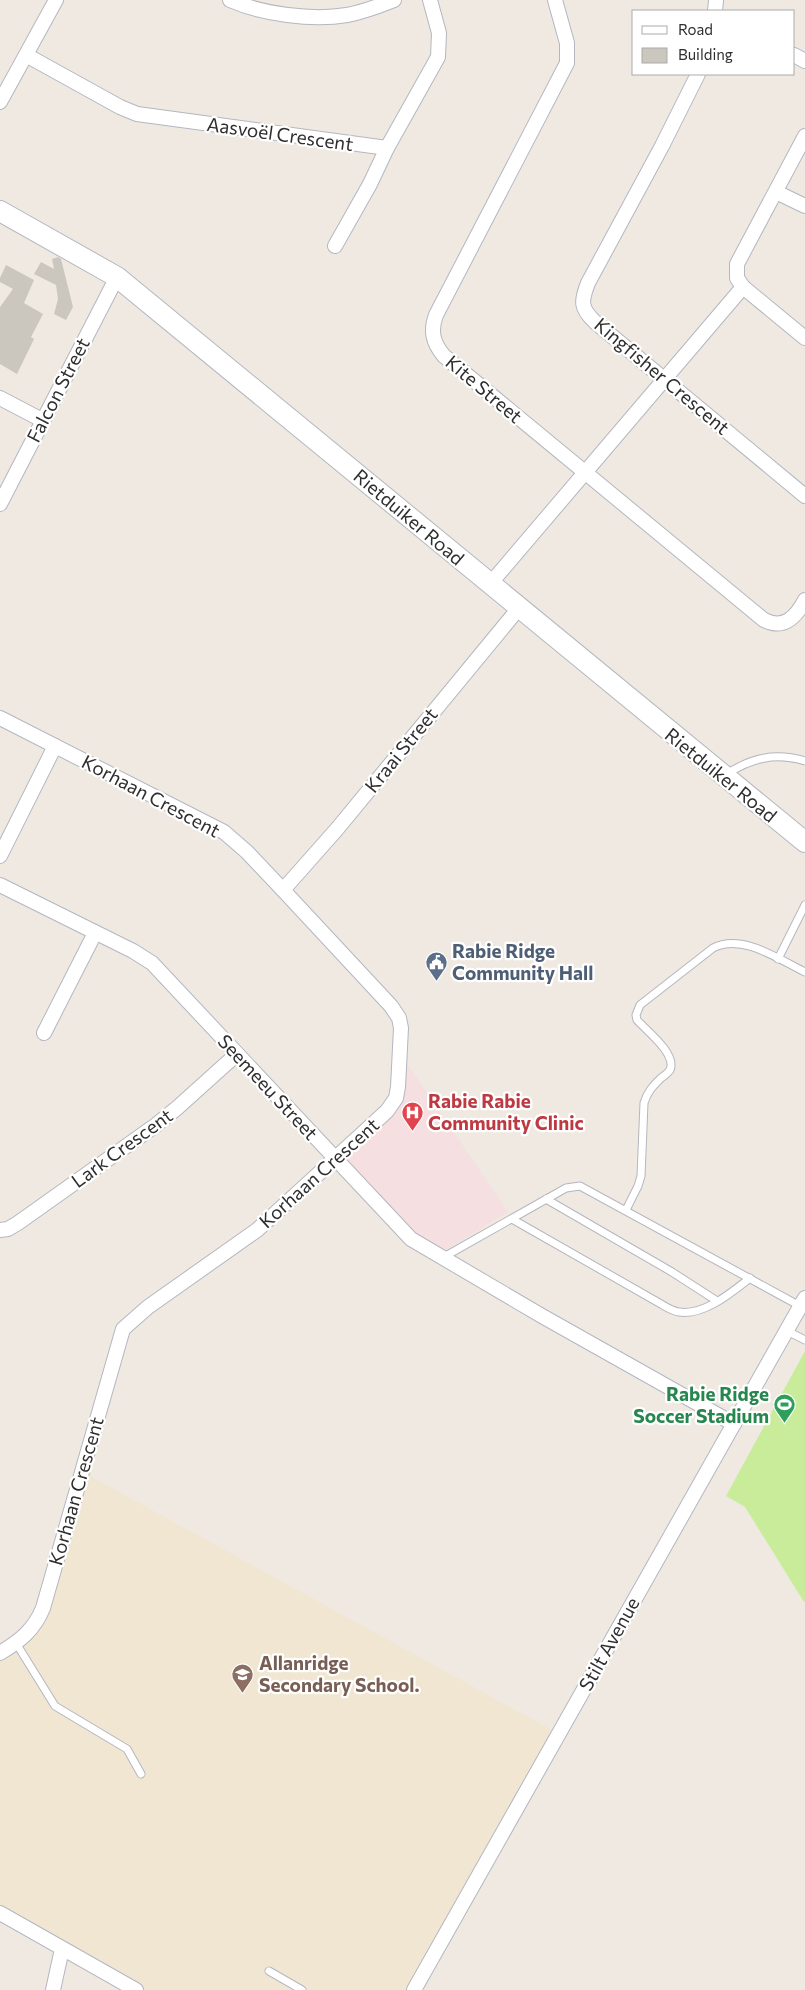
<svg xmlns="http://www.w3.org/2000/svg" width="805" height="1990" font-family="Commissioner,sans-serif">
  <style>
    .education { fill: #f0e6d1 }
    .medical { fill: #f5dfe0 }
    .pitch { fill: #c9ec9a }
    .building { fill: #cbc7bf }
    .lines { fill: none; stroke-linecap: round; stroke-linejoin: round }
    .lane-casing { stroke: #b4b7c1; stroke-width: 9 }
    .street-casing { stroke: #b4b7c1; stroke-width: 16 }
    .secondary-casing { stroke: #b4b7c1; stroke-width: 22 }
    .lane { stroke: #fff; stroke-width: 7 }
    .street { stroke: #fff; stroke-width: 14 }
    .secondary { stroke: #fff; stroke-width: 20 }
    .labels { text-anchor: middle; stroke-width: 4.5; stroke-linejoin: round; paint-order: stroke }
    .street-label { font-size: 19px; fill: #2e2e2e; stroke: #fff }
    .service-label { font-size: 19px; font-weight: bold; fill: #4e5e75; stroke: #fff; text-anchor: start }
    .health-label { font-size: 19px; font-weight: bold; fill: #be3a42; stroke: #fff; text-anchor: start }
    .leisure-label { font-size: 19px; font-weight: bold; fill: #27864d; stroke: #fff; text-anchor: end }
    .education-label { font-size: 19px; font-weight: bold; fill: #785e54; stroke: #fff; text-anchor: start }
  </style>
  <rect width="100%" height="100%" fill="#efe9e1"/>
  <polygon class="education" points="81,1471 559,1734 414,1990 131,1990 0,1917 0,1653 37,1621"/>
  <polygon class="medical" points="403,1058 508,1212 442,1252 412,1233 342,1158 400,1104"/>
  <polygon class="pitch" points="805,1351 805,1602 804,1602 745,1507 726,1496"/>
  <g class="building">
    <polygon points="58,257 61,259 73,307 66,320 54,314 58,299 56,285 34,274 41,262 54,269 52,259"/>
    <polygon points="6,265 34,280 24,303 43,314 31,337 34,339 17,374 0,364 0,307 13,289 0,282 0,278"/>
  </g>
  <g class="lines">
    <defs>
      <g id="lane">
        <path d="M725 775C751 758 775 752 805 761"/>
        <polyline points="778,959 805,905"/>
        <polyline points="546,1199 672,1272 717,1301"/>
        <path d="M626 1210 638 1186 641 1176 644 1103C647 1092 653 1086 661 1078 664 1076 668 1073 670 1070 677 1054 647 1031 637 1020L636 1015 640 1005 713 948C742 933 778 959 805 972"/>
        <path d="M512 1219 661 1304C666 1307 672 1311 679 1312 704 1316 732 1292 750 1278"/>
        <polyline points="442,1258 566,1188 580,1186 800,1306"/>
        <polyline points="787,1331 805,1340"/>
        <polyline points="16,1643 55,1706 127,1749 141,1774"/>
        <polyline points="269,1971 302,1990"/>
      </g>
      <g id="street">
        <path d="M230 0C262 14 312 21 347 15 363 12 379 6 394 0"/>
        <path d="M555 0 567 43V63L436 315C430 331 433 343 444 356L764 620C784 630 796 617 805 600"/>
        <polyline points="715,11 716,0"/>
        <polyline points="26,55 120,107 137,114 387,148"/>
        <polyline points="794,55 805,61"/>
        <path d="M698 74 662 146 588 283C581 301 580 308 595 322L805 496"/>
        <polyline points="0,102 56,0"/>
        <polyline points="805,136 737,264 737,278 743,287 805,338"/>
        <polyline points="776,192 805,206"/>
        <polyline points="335,246 370,184 387,148 438,57 439,33 430,0"/>
        <polyline points="0,398 42,420"/>
        <polyline points="0,504 117,277"/>
        <polyline points="490,584 743,287"/>
        <path d="M0 718 224 832 247 852 283 890 391 1006 399 1018 401 1028 398 1087 396 1098 387 1111 257 1230 148 1307 123 1329 43 1608C34 1630 20 1641 0 1653"/>
        <polyline points="0,856 55,746"/>
        <polyline points="0,885 133,951 152,963 411,1239 542,1316 734,1424"/>
        <polyline points="283,890 337,829 519,608"/>
        <polyline points="44,1033 95,933"/>
        <polyline points="0,1230 8,1229 18,1223 156,1125 177,1108 237,1054"/>
        <polyline points="0,1913 136,1990"/>
        <polyline points="53,1990 62,1949"/>
        <polyline points="414,1990 805,1298"/>
      </g>
      <polyline id="secondary" points="0,211 117,277 805,842"/>
    </defs>
    <use href="#lane" class="lane-casing"/>
    <use href="#street" class="street-casing"/>
    <use href="#secondary" class="secondary-casing"/>
    <use href="#lane" class="lane"/>
    <use href="#street" class="street"/>
    <use href="#secondary" class="secondary"/>
  </g>
  <defs>
    <symbol id="civic-pin" viewBox="-11 -11 22 30"><path d="M0 17L-7.5 6A9.5 9.5 0 1 1 7.5 6Z" fill="#5c6f8a" stroke="#fff"/><path d="M-.6-6.5H3V-4.5H.6V-3L4-1V1h2V6H-6V1h2V-1L-.6-3ZM-1.2 2.5V6h2.4V2.5Z" fill="#fff"/></symbol>
    <symbol id="hospital-pin" viewBox="-11 -11 22 30"><path d="M0 17L-7.5 6A9.5 9.5 0 1 1 7.5 6Z" fill="#e0444e" stroke="#fff"/><path d="M-5-5h3v3.5h4V-5h3V5h-3V1.5h-4V5h-3Z" fill="#fff"/></symbol>
    <symbol id="stadium-pin" viewBox="-11 -11 22 30"><path d="M0 17L-7.5 6A9.5 9.5 0 1 1 7.5 6Z" fill="#2e9e5b" stroke="#fff"/><path d="M0-5a6.5 5 0 1 0 0 10a6.5 5 0 1 0 0-10ZM-3.5-1.8h7v3.6h-7Z" fill="#fff"/></symbol>
    <symbol id="school-pin" viewBox="-11 -11 22 30"><path d="M0 17L-7.5 6A9.5 9.5 0 1 1 7.5 6Z" fill="#8d6e63" stroke="#fff"/><path d="M0-5L7-2L0 1L-7-2ZM-4 1L0 2.5L4 1V4Q0 6-4 4Z" fill="#fff"/></symbol>
  </defs>
  <g fill-rule="evenodd">
    <use href="#civic-pin" x="424" y="950" width="25" height="34"/>
    <use href="#hospital-pin" x="400" y="1100" width="25" height="34"/>
    <use href="#stadium-pin" x="772" y="1392" width="25" height="34"/>
    <use href="#school-pin" x="230" y="1662" width="25" height="34"/>
  </g>
  <g class="labels">
    <g class="street-label">
      <text transform="translate(280 134) rotate(8)" y="7">Aasvoël Crescent</text>
      <text transform="translate(662 376) rotate(40)" y="7">Kingfisher Crescent</text>
      <text transform="translate(484 389) rotate(40)" y="7">Kite Street</text>
      <text transform="translate(58 390) rotate(-63)" y="7">Falcon Street</text>
      <text transform="translate(409 517) rotate(40)" y="7">Rietduiker Road</text>
      <text transform="translate(401 750) rotate(-51)" y="7">Kraai Street</text>
      <text transform="translate(721 775) rotate(39)" y="7">Rietduiker Road</text>
      <text transform="translate(151 796) rotate(28)" y="7">Korhaan Crescent</text>
      <text transform="translate(268 1087) rotate(47)" y="7">Seemeeu Street</text>
      <text transform="translate(122 1148) rotate(-36)" y="7">Lark Crescent</text>
      <text transform="translate(319 1173) rotate(-42)" y="7">Korhaan Crescent</text>
      <text transform="translate(76 1491) rotate(-74)" y="7">Korhaan Crescent</text>
      <text transform="translate(609 1644) rotate(-61)" y="7">Stilt Avenue</text>
    </g>
    <g class="service-label">
      <text x="452" y="958">Rabie Ridge<tspan x="452" dy="22">Community Hall</tspan></text>
    </g>
    <g class="health-label">
      <text x="428" y="1108">Rabie Rabie<tspan x="428" dy="22">Community Clinic</tspan></text>
    </g>
    <g class="leisure-label">
      <text x="769" y="1401">Rabie Ridge<tspan x="769" dy="22">Soccer Stadium</tspan></text>
    </g>
    <g class="education-label">
      <text x="259" y="1670">Allanridge<tspan x="259" dy="22">Secondary School.</tspan></text>
    </g>
  </g>
  <rect x="632" y="10" width="162" height="65" fill="#ffffff" stroke="#ababab"/>
  <rect x="642" y="26" width="25" height="8" fill="#ffffff" stroke="#ababab"/>
  <text x="678" y="35" font-size="15" fill="#2e2e2e">Road</text>
  <rect x="642" y="48" width="25" height="15" fill="#cbc7bf" stroke="#ababab"/>
  <text x="678" y="60" font-size="15" fill="#2e2e2e">Building</text>
</svg>
